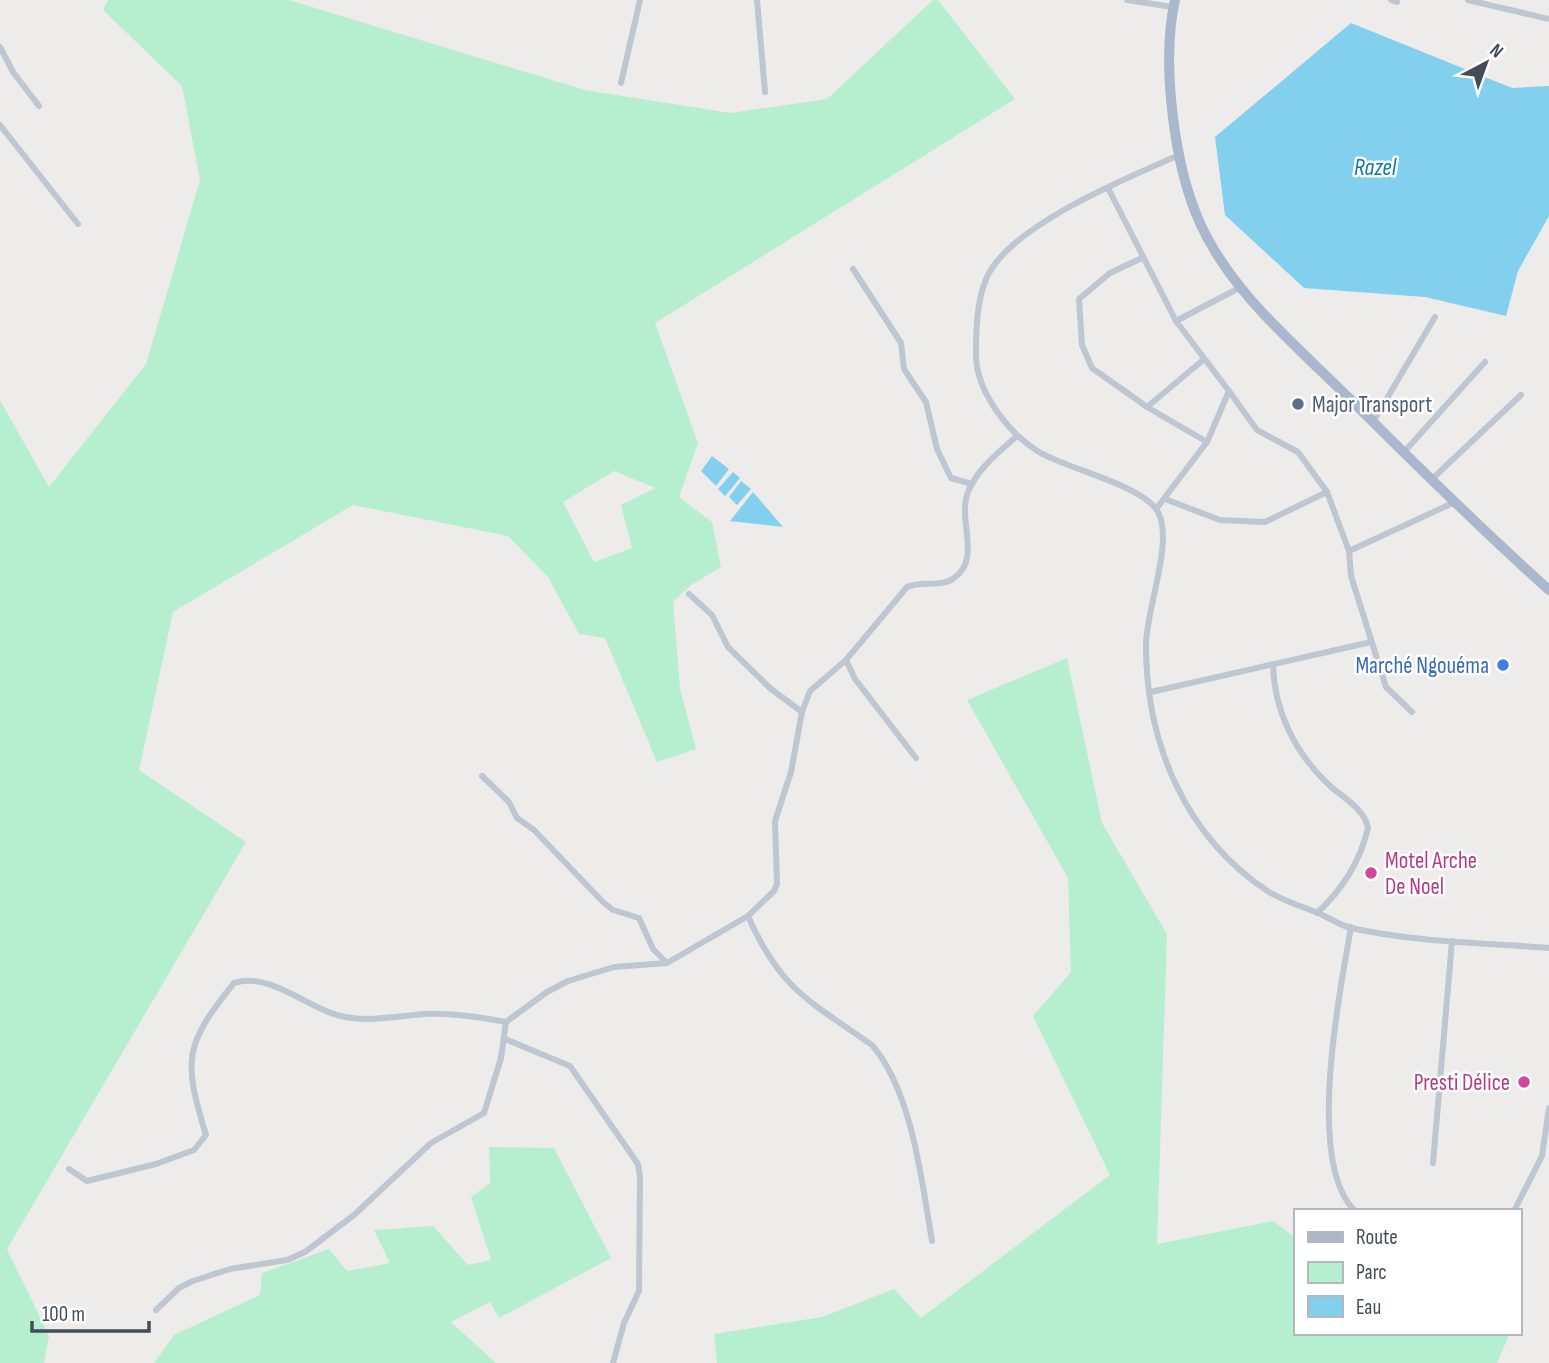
<svg xmlns="http://www.w3.org/2000/svg" width="1549" height="1363" font-family="'Sofia Sans Condensed',sans-serif">
  <style>
    .green { fill: #b6efd0; fill-rule: evenodd }
    .water { fill: #82d0ed }
    .lines { fill: none; stroke-linecap: round; stroke-linejoin: round }
    .street { stroke: #bec6d1; stroke-width: 6 }
    .primary { stroke: #a9b8cc; stroke-width: 10 }
    .service-dot { fill: #5c6f8a; stroke: #fff; stroke-width: 2.5 }
    .shop-dot { fill: #3f7fe0; stroke: #fff; stroke-width: 2.5 }
    .hotel-dot { fill: #d1479c; stroke: #fff; stroke-width: 2.5 }
    .labels { text-anchor: middle; stroke-width: 5; stroke-linejoin: round; paint-order: stroke }
    .service-label { font-size: 23px; fill: #4e5e75; stroke: #fff; text-anchor: start }
    .shop-label { font-size: 23px; fill: #366cbe; stroke: #fff; text-anchor: end }
    .hotel-label { font-size: 23px; fill: #b23c85; stroke: #fff; text-anchor: start }
    .water-label { font-size: 24px; font-style: italic; fill: #097ba6; stroke: #fff }
  </style>
  <rect width="100%" height="100%" fill="#eeebeb"/>
  <g class="green">
    <path d="M108 0H289L585 90 730 113 827 99 933 0H938L1015 99 655 323 698 443 679 497 712 522 721 567 691 585 673 602 680 688 696 749 657 762 605 638 579 634 548 577 508 536 353 505 173 612 139 770 246 842 7 1249 49 1336 44 1363H0V400L49 487 146 364 200 180 182 86 103 10ZM614 471 655 488 621 505 632 548 594 562 563 502Z"/>
    <polygon points="1067,658 1102,823 1167,934 1157,1244 1273,1221 1295,1237 1295,1333 1510,1333 1497,1363 717,1363 714,1334 822,1317 894,1289 921,1318 1110,1175 1033,1016 1071,972 1068,878 967,700"/>
    <polygon points="489,1147 554,1148 611,1258 499,1318 490,1302 451,1322 496,1363 154,1363 174,1335 260,1295 262,1273 329,1249 347,1271 390,1263 374,1230 433,1226 468,1265 491,1260 471,1197 490,1183"/>
  </g>
  <g class="water">
    <polygon points="1351,23 1512,88 1549,86 1549,216 1518,271 1506,316 1425,297 1304,288 1225,215 1215,137"/>
    <polygon points="712,456 729,469 716,486 701,471"/>
    <polygon points="733,472 740,478 725,496 718,489"/>
    <polygon points="741,481 751,489 737,505 729,497"/>
    <polygon points="753,492 783,527 730,521"/>
  </g>
  <g class="lines">
    <g class="street">
      <polyline points="757,0 765,92"/>
      <polyline points="1127,0 1173,7"/>
      <polyline points="1391,0 1397,2"/>
      <polyline points="1468,0 1549,19"/>
      <polyline points="0,47 13,72 39,106"/>
      <polyline points="621,83 640,0"/>
      <polyline points="0,125 78,224"/>
      <path d="M1179 155C1127 178 1011 225 987 277 977 299 976 328 976 353 975 390 1008 433 1039 452 1067 469 1143 485 1158 512 1174 542 1146 609 1146 645 1146 743 1185 837 1269 892 1284 901 1300 906 1316 912 1328 917 1339 925 1351 928 1414 942 1485 943 1549 948"/>
      <polyline points="1108,188 1176,321 1229,391"/>
      <polyline points="1142,258 1110,273 1079,299 1082,345 1092,368 1147,407 1207,442"/>
      <polyline points="853,269 901,343 904,369 926,402 937,449 951,478 972,484"/>
      <polyline points="1176,321 1241,287"/>
      <polyline points="1147,407 1203,360"/>
      <polyline points="1373,422 1435,317"/>
      <polyline points="1404,452 1485,362"/>
      <polyline points="1432,479 1521,395"/>
      <polyline points="1165,499 1220,520 1265,522 1327,492"/>
      <polyline points="1156,509 1207,442 1229,391 1257,430 1298,452 1327,492 1349,551 1351,576 1386,687 1412,712"/>
      <polyline points="1349,551 1455,502"/>
      <polyline points="689,594 712,615 728,647 771,689 802,712"/>
      <polyline points="846,660 855,679 916,758"/>
      <path d="M1273 664C1274 711 1295 753 1329 785 1343 798 1364 808 1368 828 1360 862 1343 889 1317 913"/>
      <polyline points="1151,692 1371,642"/>
      <polyline points="482,776 509,802 517,818 534,830 603,902 613,910 639,918 653,949 667,963"/>
      <path d="M748 916C780 989 809 1001 872 1045 912 1091 922 1182 932 1241"/>
      <path d="M1351 927C1340 992 1305 1163 1355 1211"/>
      <polyline points="505,1039 570,1066 638,1164 640,1177 639,1291 624,1323 613,1363"/>
      <polyline points="1433,1163 1452,941"/>
      <path d="M69 1169 87 1181 156 1164 194 1150 206 1135C183 1060 184 1045 234 983 271 971 310 1011 345 1017 371 1022 399 1016 425 1014 452 1013 479 1017 506 1022"/>
      <polyline points="1514,1211 1542,1156 1549,1108"/>
      <path d="M156 1310 179 1288 193 1281 230 1269 287 1260 305 1252 354 1215 431 1143 484 1113 501 1058 506 1022 547 992 568 981 614 967 667 963 748 916 774 891 777 884 775 821 791 772 802 712 810 691 846 660 907 587C922 580 941 588 954 578 982 559 957 520 968 492 977 469 999 452 1017 436"/>
    </g>
    <path class="primary" d="M1175 0C1161 62 1174 166 1200 223 1232 294 1297 346 1350 399 1415 464 1481 529 1549 590"/>
  </g>
  <circle class="service-dot" cx="1298" cy="404" r="7"/>
  <circle class="shop-dot" cx="1503" cy="665" r="7"/>
  <g class="hotel-dot">
    <circle cx="1371" cy="873" r="7"/>
    <circle cx="1524" cy="1082" r="7"/>
  </g>
  <g class="labels">
    <g class="service-label">
      <text x="1312" y="412">Major Transport</text>
    </g>
    <g class="shop-label">
      <text x="1489" y="673">Marché Ngouéma</text>
    </g>
    <g class="hotel-label">
      <text x="1385" y="868">Motel Arche<tspan x="1385" dy="26">De Noel</tspan></text>
      <text x="1510" y="1090" text-anchor="end">Presti Délice</text>
    </g>
    <g class="water-label">
      <text x="1375" y="175">Razel</text>
    </g>
  </g>
  <rect x="1294" y="1209" width="228" height="126" fill="#ffffff" stroke="#b4b8bd" stroke-width="2"/>
  <rect x="1308" y="1232" width="35" height="10" fill="#a9b8cc" stroke="#b4b8bd" stroke-width="2"/>
  <text x="1356" y="1244" font-size="21" fill="#434d59">Route</text>
  <rect x="1308" y="1262" width="35" height="21" fill="#b6efd0" stroke="#b4b8bd" stroke-width="2"/>
  <text x="1356" y="1279" font-size="21" fill="#434d59">Parc</text>
  <rect x="1308" y="1296" width="35" height="21" fill="#82d0ed" stroke="#b4b8bd" stroke-width="2"/>
  <text x="1356" y="1314" font-size="21" fill="#434d59">Eau</text>
  <g transform="translate(1486 63) rotate(41)" stroke="#ffffff" stroke-width="5" paint-order="stroke">
  <path d="M0-5L12 26L0 18L-12 26Z" fill="#434d59"/>
  <text y="-10" font-size="19" font-weight="bold" text-anchor="middle" fill="#434d59">N</text>
  </g>
  <path d="M32 1321v10h117v-10" fill="none" stroke="#434d59" stroke-width="3.5"/>
  <text x="42" y="1321" font-size="21" fill="#434d59" stroke="#ffffff" stroke-width="5" paint-order="stroke">100 m</text>
</svg>
